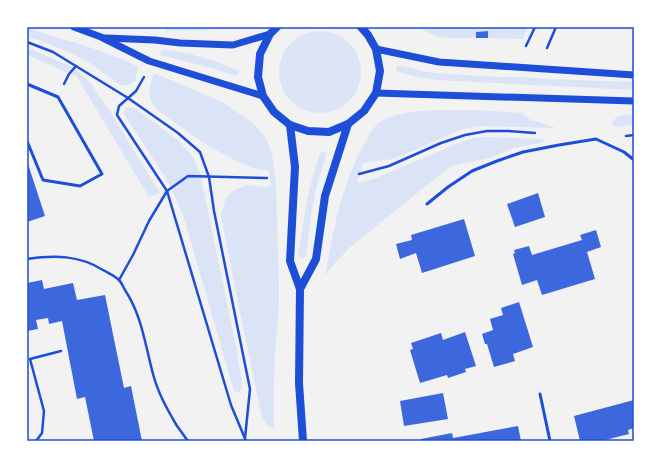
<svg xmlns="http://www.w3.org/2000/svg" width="661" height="468" font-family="Raleway,sans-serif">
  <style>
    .green { fill: #dbe4f7 }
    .building { fill: #3d67dc }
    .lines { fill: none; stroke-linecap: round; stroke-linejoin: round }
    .path { stroke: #1d4ed8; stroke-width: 2.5 }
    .service { stroke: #1d4ed8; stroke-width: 3 }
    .tertiary { stroke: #1d4ed8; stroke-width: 7 }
    .secondary { stroke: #1d4ed8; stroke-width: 8 }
    .neatline { fill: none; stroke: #1d4ed8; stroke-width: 1.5 }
  </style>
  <rect width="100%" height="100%" fill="#f2f2f2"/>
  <g class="green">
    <polygon points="167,27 225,27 203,31 166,31"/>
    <polygon points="416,27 527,27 523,39 488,38 488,31 476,32 476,38 448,38 439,37"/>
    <path d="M27 28 92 48 131 63 138 67 135 81C132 83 128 86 123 85 114 83 94 65 85 60 66 50 47 43 27 36Z"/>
    <circle cx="320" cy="72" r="41"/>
    <polygon points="27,48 69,65 78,71 89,81 109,110 160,193 149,197 77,77 27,55"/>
    <polygon points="162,49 190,54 214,61 238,70 239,71 237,75 235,76 211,68 160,55"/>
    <polygon points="397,66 402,66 427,72 448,74 500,77 520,77 548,79 634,82 634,90 435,80 400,73 397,72 396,70"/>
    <path d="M154 73 223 102 234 110 252 122 265 137 272 153 276 185 279 282V309L275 352 274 384V429L267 425 262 418 239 308 221 216 226 197 236 189 247 185 265 187 271 186 269 171 253 168 238 162 205 144 156 109C146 96 149 87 154 73Z"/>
    <polygon points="129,107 136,109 179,141 193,157 200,173 236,346 242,383 241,390 239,393 234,391 186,225 178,203 165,177 124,114 126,108"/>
    <path d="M440 110H479L521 113 529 119 556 128 477 126 460 130 415 150 393 159 363 163 357 183 374 179 461 142 473 138 487 137 544 139 545 141 544 142 514 148 490 158 451 166 348 249 325 275C331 247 335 217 345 189 350 173 357 156 366 141 369 135 374 126 380 122 398 111 420 111 440 110Z"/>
    <path d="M634 113V125L616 127 613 125 612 123C616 114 626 115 634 113Z"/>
    <polygon points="323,151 326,152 326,155 317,185 312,209 306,254 304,258 301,258 298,254 306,206 311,183 320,153"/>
  </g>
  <g class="building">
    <polygon points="488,31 488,38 476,38 476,32"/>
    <polygon points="27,161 45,216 27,222"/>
    <polygon points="538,193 545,217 515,227 507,204"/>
    <polygon points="464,219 475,256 422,273 416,253 400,259 396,244 412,240 411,235"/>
    <polygon points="596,230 601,247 587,252 595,279 542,295 537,280 522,285 513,254 515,253 514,250 529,246 532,255 582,240 580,235"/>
    <polygon points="42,280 44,289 73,283 77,300 105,295 124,388 131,386 142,441 94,441 85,397 77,399 62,321 49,324 48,318 36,320 38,329 27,331 27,283"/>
    <polygon points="519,302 533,347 513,354 515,361 494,367 487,344 485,344 482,334 493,330 490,319 503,315 501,308"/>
    <polygon points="465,332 476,366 465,369 466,372 448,378 447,375 420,383 410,350 413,349 411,343 441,333 443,340"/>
    <polygon points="443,393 448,419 404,426 400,401"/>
    <polygon points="634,400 634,428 628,430 629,434 601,441 580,441 574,416"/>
    <polygon points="518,426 521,441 421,441 421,439 452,433 453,438"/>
  </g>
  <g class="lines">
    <g class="path">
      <polyline points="27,42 53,52 128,98 178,133 200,152 209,177 214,211 250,389 245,438"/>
      <polyline points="526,46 535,27"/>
      <polyline points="547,48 556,27"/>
      <polyline points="144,77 136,91 119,106 117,115 167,191 231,405 246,441"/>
      <polyline points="64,84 69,74 76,66"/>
      <polyline points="626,136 634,135"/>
      <polyline points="359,174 389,166 441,143 465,135 487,131 508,131 535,133"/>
      <path d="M27 259C54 255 79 255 103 270 108 273 115 276 119 280 122 283 123 287 125 290 142 316 145 344 153 374 158 393 167 409 177 426 181 431 184 436 188 441"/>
      <polyline points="119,280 133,255 149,221 167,191 188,176 267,178"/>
      <polyline points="36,441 42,433 44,411 30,359 61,351"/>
    </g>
    <g class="service">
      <polyline points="27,84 58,97 102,174 80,186 43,180 27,141"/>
      <polyline points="427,204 448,187 472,171 497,161 523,152 559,145 596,139 624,152 634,160"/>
      <polyline points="540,394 550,441"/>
    </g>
    <g class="tertiary">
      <polyline points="74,27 101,37 149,61 263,96"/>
      <polyline points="106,38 155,40 180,43 233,45 270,34"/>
      <polyline points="376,49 439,62 634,75"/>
      <polyline points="376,93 634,101"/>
    </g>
    <g class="secondary">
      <polyline points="277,27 270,34 260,54 258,77 263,96 274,112 290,125 308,131 329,132 348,124 364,111 376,93 380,71 376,49 368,35 361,27"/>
      <polyline points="290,125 295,167 290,261 300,289 299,383 303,441"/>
      <polyline points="300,289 316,259 325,196 348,124"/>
    </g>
  </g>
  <rect width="661" height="468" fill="none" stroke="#ffffff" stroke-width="56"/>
  <rect x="28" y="28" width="605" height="412" class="neatline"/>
</svg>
